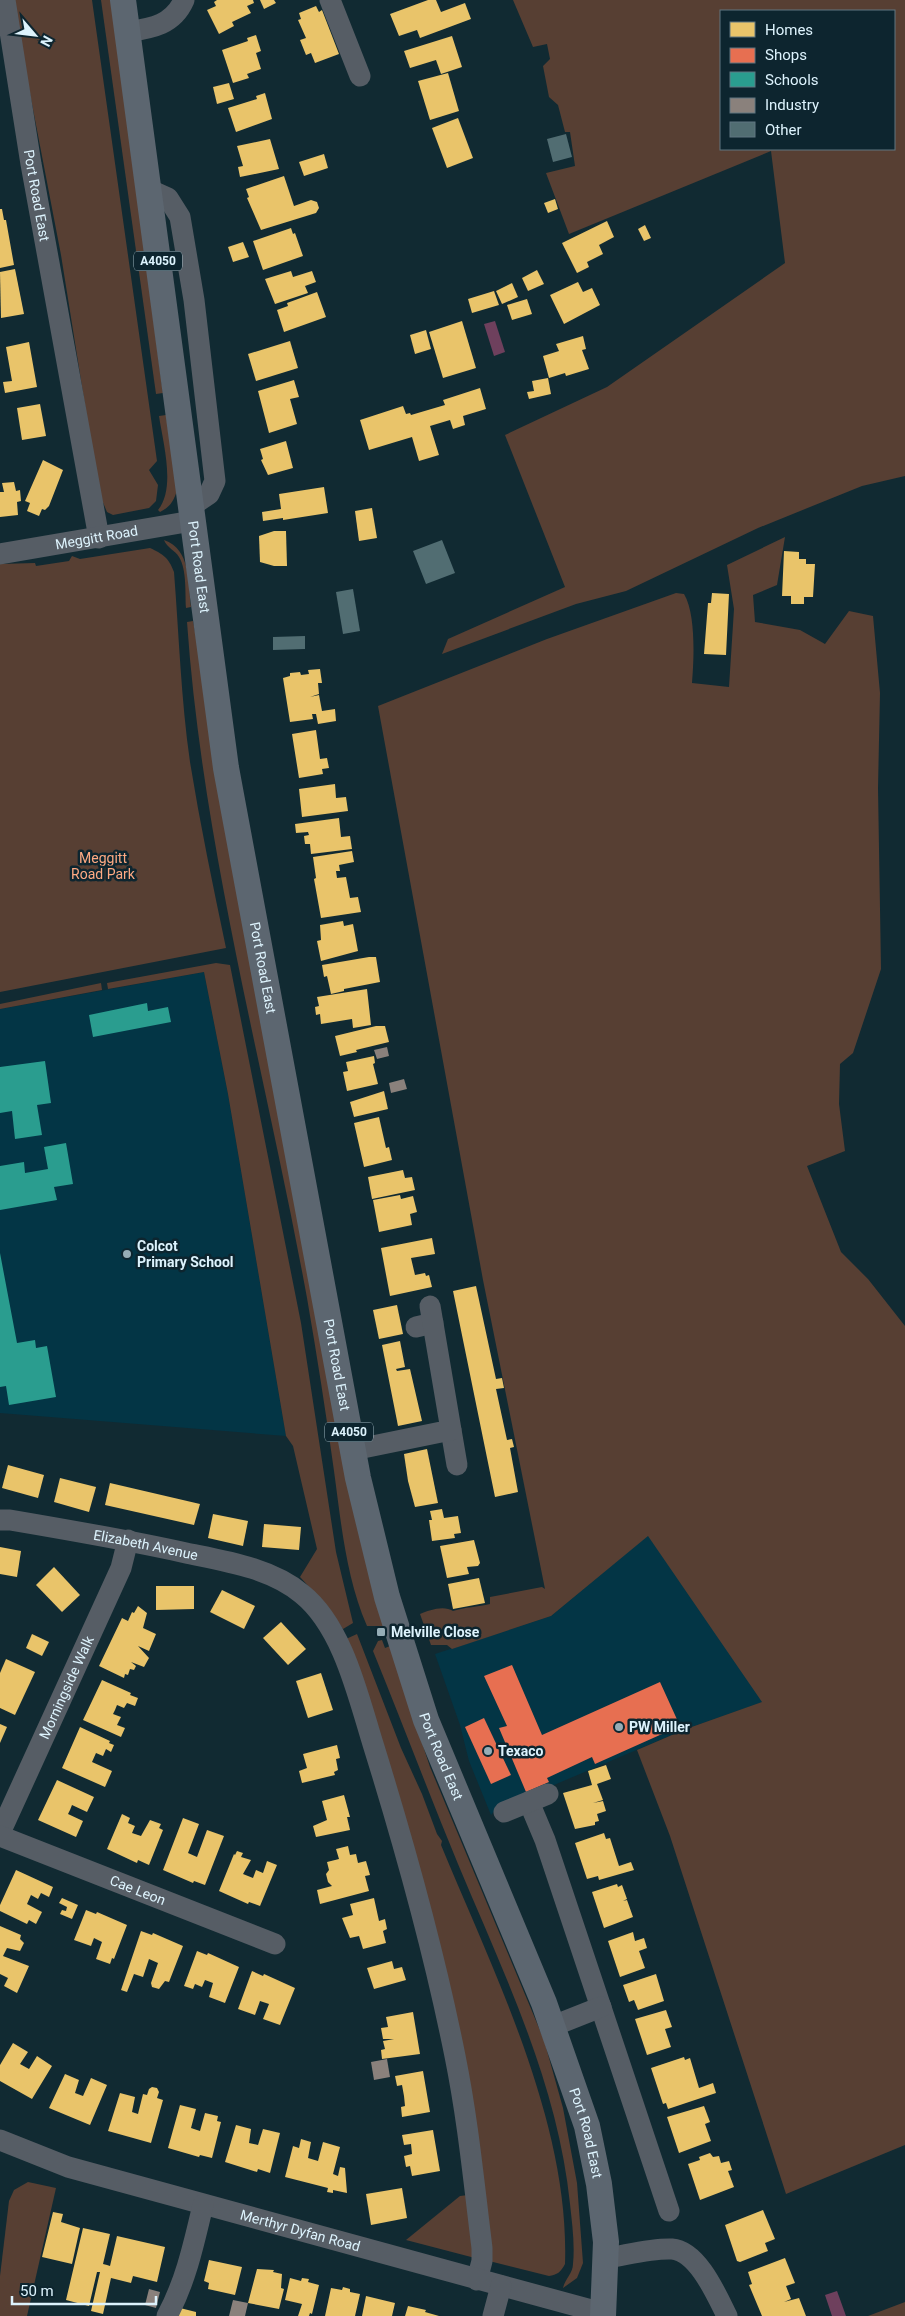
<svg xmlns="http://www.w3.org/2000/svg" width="905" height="2316" font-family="Roboto,sans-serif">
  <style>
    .built { fill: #033545 }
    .green { fill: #573f33; fill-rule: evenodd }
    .water { fill: #6e405d }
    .homes { fill: #e9c46a }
    .shops { fill: #e76f51 }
    .schools { fill: #2a9d8f }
    .industry { fill: #8a817c }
    .building { fill: #516d72 }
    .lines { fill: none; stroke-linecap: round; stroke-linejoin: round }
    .minor { stroke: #565d65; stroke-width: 21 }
    .major { stroke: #5c6670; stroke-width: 26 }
    .poi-dot { fill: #96adb6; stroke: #0d252f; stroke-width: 2 }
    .labels { text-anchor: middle; stroke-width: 5; stroke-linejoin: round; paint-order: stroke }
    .shield { fill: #0d252f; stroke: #9fb5bf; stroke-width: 1 }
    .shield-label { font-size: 12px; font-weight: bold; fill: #ddf3fd }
    .street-label { font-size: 14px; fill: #ddf3fd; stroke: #0d252f }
    .park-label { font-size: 14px; fill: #feaa83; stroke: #0d252f }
    .poi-label { font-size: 14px; font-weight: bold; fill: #ddf3fd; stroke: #0d252f; text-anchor: start }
  </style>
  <rect width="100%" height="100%" fill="#112a32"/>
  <g class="built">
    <polygon points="204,972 228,1094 286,1436 0,1413 0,1009"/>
    <polygon points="648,1535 763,1702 686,1729 495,1810 491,1815 469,1761 460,1725 435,1654 551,1616"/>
  </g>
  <g class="green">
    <polygon points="12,0 92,0 157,461 149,470 158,485 156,501 149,508 113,515 107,512 99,493 61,255"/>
    <polygon points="101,0 112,0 163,393 156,394"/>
    <path d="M513 0H905V476L862 486 758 528 626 591 576 604 442 654 448 639 565 587 505 435 607 387 785 263 771 151 569 234 546 173 575 166 570 132H565L558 105 549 97 543 66 550 59 547 44 533 47ZM894 11V149H721V11Z"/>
    <path d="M166 415 177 490C174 501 170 507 160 512L158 510C176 488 163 443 159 416Z"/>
    <path d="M785 537 777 585 753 595 755 622 800 630 825 644 849 611 873 616 880 693 878 788 881 969 853 1053 840 1064 839 1104 845 1151 807 1166 841 1252 868 1279 905 1326V2145L786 2194 670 1836 637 1750 686 1729 762 1702 648 1536 551 1616 452 1649 447 1645H431L420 1614C429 1610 444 1605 453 1611 465 1607 478 1607 490 1604V1597L542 1587 545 1589 483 1280 378 706 547 639 676 593 684 594C696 614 694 659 692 683L729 687 734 609 727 565Z"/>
    <path d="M164 540C191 549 188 583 191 607L186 608C185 593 187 570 179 557 175 550 167 548 164 540Z"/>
    <path d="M150 548C163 554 169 558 174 572 179 635 181 699 190 762 200 824 213 886 226 948L0 992V564L35 563 36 566 69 561 72 556 80 559Z"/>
    <path d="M193 621 383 1626H367C346 1578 341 1522 334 1471 326 1413 317 1356 307 1298 266 1074 203 851 187 622Z"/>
    <polygon points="216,963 230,965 301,1323 336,1552 353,1623 343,1629 326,1605 300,1577 317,1549 293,1446 286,1436 228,1094 204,972 108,989 107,983"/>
    <polygon points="101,983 102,990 0,1009 0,1004"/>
    <path d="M357 1634 401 1748 422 1794 437 1834 442 1841 441 1845C494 1973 570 2124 565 2264 561 2272 557 2275 549 2276L489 2261 485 2213 346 1639Z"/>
    <path d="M382 1640 385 1648 390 1646 430 1767 544 2040 563 2108 577 2183 583 2263 577 2278 563 2288C565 2279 573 2273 573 2264 575 2244 572 2223 570 2204 558 2084 504 1974 458 1864 429 1794 402 1722 373 1651L378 1641Z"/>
    <polygon points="28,2182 56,2188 27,2316 0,2316 0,2276 9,2201 14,2190"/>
    <polygon points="468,2195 475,2258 406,2240 460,2196"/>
    <polygon points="905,2302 905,2316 868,2316"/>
  </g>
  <g class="water">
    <polygon points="495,321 505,352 494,356 484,324"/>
    <polygon points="837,2291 846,2316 832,2316 825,2295"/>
  </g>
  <g class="homes">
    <polygon points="217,0 253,0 254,3 247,6 251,13 232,22 234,26 219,34 207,10 216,6 214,2"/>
    <polygon points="260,0 274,0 276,3 264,9"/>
    <polygon points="428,0 436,0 441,12 465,3 471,19 420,38 417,30 399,36 390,14"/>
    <polygon points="316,6 319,12 322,10 339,54 315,63 311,53 306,55 300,40 306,38 298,20 301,19 299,13"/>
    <polygon points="256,35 261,51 256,53 261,69 247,74 249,78 233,83 222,50 248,41 247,38"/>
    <polygon points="452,36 462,67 441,74 436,60 410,68 404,51"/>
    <polygon points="448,73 459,111 430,120 418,81"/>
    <polygon points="229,83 234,99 217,104 213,87"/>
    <polygon points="265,93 272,119 236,132 228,108 257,99 256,96"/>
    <polygon points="458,118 473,158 447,168 432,128"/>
    <polygon points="270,139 279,169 240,177 238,167 243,166 237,146"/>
    <polygon points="324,154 328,168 304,176 299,162"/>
    <polygon points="284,176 294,206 311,200 317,202 319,208 316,213 261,230 247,198 249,197 246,189"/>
    <polygon points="555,199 558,209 548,213 544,203"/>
    <polygon points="0,209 2,209 4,220 6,220 14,265 0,268"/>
    <polygon points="607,221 614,237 599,245 603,254 587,262 589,267 577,273 562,243"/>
    <polygon points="645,225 651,238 644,241 638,229"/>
    <polygon points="291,228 293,234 295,233 303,256 263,270 253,241"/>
    <polygon points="243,242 249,257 233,262 228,247"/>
    <polygon points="15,269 24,314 1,318 0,272"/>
    <polygon points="537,270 544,284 528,291 522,278"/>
    <polygon points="291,271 293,277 312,271 316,282 305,286 308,293 275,304 265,279"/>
    <polygon points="578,282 583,292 592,288 600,305 564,324 550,295"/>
    <polygon points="512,283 518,297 502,304 496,291"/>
    <polygon points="494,291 499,305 472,313 468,299"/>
    <polygon points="317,292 326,317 284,332 277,310 288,306 287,303"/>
    <polygon points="527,299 532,314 512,320 507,305"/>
    <polygon points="462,321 476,368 443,378 429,332"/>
    <polygon points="426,330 431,349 415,354 410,335"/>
    <polygon points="583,336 586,349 582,350 589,369 566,376 565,373 549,378 543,356 559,351 556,344"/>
    <polygon points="290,341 298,368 256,381 248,354"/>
    <polygon points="29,342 37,387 5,393 3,382 12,381 6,347"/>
    <polygon points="548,378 551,394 529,399 527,392 534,391 532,381"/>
    <polygon points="294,380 299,397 290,399 297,424 269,433 258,391"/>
    <polygon points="480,388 486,409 463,416 465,425 453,429 450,420 430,426 439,455 419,461 412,437 369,450 360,420 403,406 406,414 410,413 411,415 445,405 443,400"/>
    <polygon points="40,404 46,436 22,440 17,408"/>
    <polygon points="286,441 293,468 268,475 261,460 263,459 260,449"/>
    <polygon points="43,460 63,470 49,506 45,510 42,509 39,516 27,511 30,503 25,501"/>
    <polygon points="14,482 16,491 20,490 21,501 17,502 18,515 0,517 0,492 4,492 2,483"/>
    <polygon points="324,487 328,513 283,520 283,518 263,521 262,512 281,509 279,494"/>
    <polygon points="372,508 377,538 359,541 355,511"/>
    <polygon points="274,531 286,531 287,566 274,566 260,562 259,536"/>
    <polygon points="784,551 799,552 799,559 806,559 806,564 815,564 813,597 804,597 804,604 791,604 791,596 782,596"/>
    <polygon points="712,593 729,594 726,655 704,654 708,603 711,603"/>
    <polygon points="320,669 322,683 318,683 319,694 310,697 319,695 322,711 335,709 336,721 318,724 316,714 312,714 313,719 290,722 283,678 290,676 290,673 300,672 301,675 309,674 308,670"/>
    <polygon points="316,730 320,759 327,758 329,768 322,769 323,774 299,778 292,734"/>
    <polygon points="335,784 336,798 346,797 348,811 302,817 299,789"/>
    <polygon points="339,818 341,837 350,836 352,849 311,854 310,844 305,844 304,836 309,835 308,832 296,833 295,824"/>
    <polygon points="352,851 354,862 339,865 340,871 336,871 337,878 346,877 350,898 358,897 361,912 321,918 314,879 316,878 313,857"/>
    <polygon points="343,921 344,926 353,924 358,951 321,961 317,941 321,940 320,925"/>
    <polygon points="369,957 376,957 380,982 344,989 344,991 331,994 327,976 324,977 322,965"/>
    <polygon points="367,989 371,1025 353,1028 352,1019 321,1024 320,1014 316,1015 315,1007 319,1006 317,997"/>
    <polygon points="376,1026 385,1026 389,1042 356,1050 357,1052 340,1056 335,1036"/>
    <polygon points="374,1056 375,1063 373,1064 378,1084 347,1091 343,1072 348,1071 346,1062"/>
    <polygon points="384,1091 388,1109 354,1117 350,1102"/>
    <polygon points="379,1117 386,1148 389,1147 392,1160 364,1167 354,1123"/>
    <polygon points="403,1170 405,1178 412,1177 415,1190 372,1199 368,1177"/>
    <polygon points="400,1195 401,1199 413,1196 417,1212 410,1214 412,1225 379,1232 373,1200"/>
    <polygon points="432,1238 435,1254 411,1258 415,1275 425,1273 426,1276 429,1275 432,1287 390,1296 381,1248"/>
    <polygon points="476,1286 496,1379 502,1378 504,1388 496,1389 507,1440 512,1439 514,1447 510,1448 518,1492 495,1497 453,1291"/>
    <polygon points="397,1305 403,1334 379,1339 373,1310"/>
    <polygon points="400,1341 405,1367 396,1369 397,1371 410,1369 422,1421 398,1426 382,1345"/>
    <polygon points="427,1449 438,1503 415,1507 408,1481 404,1454"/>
    <polygon points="8,1465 44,1475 38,1498 2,1488"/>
    <polygon points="60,1478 96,1487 89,1512 54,1502"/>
    <polygon points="110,1483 200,1504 194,1525 105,1505"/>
    <polygon points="442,1509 444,1518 458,1516 461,1533 454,1534 455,1538 432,1541 429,1520 432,1520 430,1511"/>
    <polygon points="213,1514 248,1521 243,1546 208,1538"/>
    <polygon points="264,1524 301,1527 299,1550 262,1547"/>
    <polygon points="474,1540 480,1563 478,1566 467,1567 469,1574 447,1578 440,1546"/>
    <polygon points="0,1547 21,1551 17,1577 0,1574"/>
    <polygon points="54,1567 80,1595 62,1612 36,1585"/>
    <polygon points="479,1578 485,1603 453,1609 448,1584"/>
    <polygon points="156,1586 194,1586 194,1609 156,1610"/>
    <polygon points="222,1590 255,1606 244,1629 210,1612"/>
    <polygon points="138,1606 147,1613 143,1628 156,1634 149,1651 138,1646 149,1658 144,1667 131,1662 136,1666 134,1670 130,1669 128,1675 125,1674 124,1678 99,1666 122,1618 128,1621 132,1612 134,1613"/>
    <polygon points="281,1622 306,1649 288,1665 263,1638"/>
    <polygon points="32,1634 49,1642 42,1656 26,1648"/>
    <polygon points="6,1659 35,1672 15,1715 0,1708 0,1673"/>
    <polygon points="321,1673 333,1710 308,1718 296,1681"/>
    <polygon points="102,1680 131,1693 130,1695 138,1698 135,1706 127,1703 124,1708 117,1705 115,1710 113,1714 121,1717 117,1725 125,1728 121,1737 83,1720"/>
    <polygon points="0,1724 7,1727 0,1743"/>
    <polygon points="80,1727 110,1741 109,1743 114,1745 111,1752 106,1749 103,1756 96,1753 92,1762 112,1771 105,1787 62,1768"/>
    <polygon points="337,1745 340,1758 336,1759 338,1770 334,1772 335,1775 302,1783 299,1771 307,1768 303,1754"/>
    <polygon points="606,1765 611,1779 597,1784 603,1800 593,1803 603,1801 606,1811 597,1814 599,1821 595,1822 595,1825 575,1829 563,1793 592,1785 588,1771"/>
    <polygon points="57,1780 94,1797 87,1812 72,1805 70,1810 68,1814 83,1821 76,1837 38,1820"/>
    <polygon points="344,1795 350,1817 347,1817 350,1830 316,1837 313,1826 327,1820 322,1801"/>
    <polygon points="122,1814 130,1818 128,1823 135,1826 132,1833 141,1836 150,1820 161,1824 159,1828 163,1830 149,1865 138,1860 137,1863 107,1849"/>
    <polygon points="183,1818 199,1824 188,1853 197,1857 207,1830 224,1836 205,1885 194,1881 193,1883 163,1870"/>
    <polygon points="604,1833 606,1839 610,1838 619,1866 631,1862 634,1870 599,1880 598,1876 587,1879 575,1843"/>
    <polygon points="348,1846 350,1855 356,1854 358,1863 366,1861 370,1875 365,1876 369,1891 320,1904 317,1890 332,1886 328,1882 326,1874 329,1870 327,1862 339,1859 336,1849"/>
    <polygon points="237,1851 243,1853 241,1857 251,1860 243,1874 253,1878 256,1870 263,1873 267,1861 277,1865 260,1906 249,1902 248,1904 219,1891 234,1854 235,1855"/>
    <polygon points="16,1870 53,1887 49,1897 41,1893 38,1899 31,1895 27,1904 42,1912 36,1924 29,1920 27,1924 0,1911 0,1905"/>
    <polygon points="617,1884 618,1887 622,1885 627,1899 623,1901 627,1900 633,1917 604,1928 592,1892"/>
    <polygon points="62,1898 78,1905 72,1919 60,1914 62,1910 66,1911 67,1907 59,1903"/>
    <polygon points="374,1898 379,1921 385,1919 387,1929 383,1931 386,1943 363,1949 359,1936 350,1938 342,1918 353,1915 350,1904"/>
    <polygon points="86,1910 96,1914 97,1912 127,1925 114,1959 112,1958 110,1964 96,1959 102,1942 94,1938 91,1946 74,1940"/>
    <polygon points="0,1926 21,1935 20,1939 24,1943 20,1951 7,1948 3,1956 29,1966 17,1993 4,1986 8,1978 0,1974"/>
    <polygon points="141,1931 152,1935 153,1933 183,1946 169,1982 165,1981 159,1989 152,1987 151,1983 158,1963 149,1959 143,1977 134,1974 127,1992 121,1990"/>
    <polygon points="633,1932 635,1941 644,1938 647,1948 639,1951 645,1968 620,1977 608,1941"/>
    <polygon points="197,1951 207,1955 208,1953 239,1967 225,2003 209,1997 213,1983 205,1980 202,1987 195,1984 193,1989 184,1986"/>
    <polygon points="392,1961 394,1969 402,1967 406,1980 374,1989 367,1968"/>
    <polygon points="252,1971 263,1976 264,1974 295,1988 280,2025 263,2019 269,2004 260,2001 255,2015 238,2009"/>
    <polygon points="656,1974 664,2001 638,2010 634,2000 629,2002 623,1985"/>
    <polygon points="666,2010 672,2027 665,2029 671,2047 647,2055 635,2019"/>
    <polygon points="413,2012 420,2054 382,2059 381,2050 385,2049 383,2041 394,2039 383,2039 381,2028 388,2027 386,2017"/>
    <polygon points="13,2043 28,2052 20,2064 29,2069 37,2056 52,2066 32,2099 0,2081 0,2065"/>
    <polygon points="684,2057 685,2060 690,2058 699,2088 713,2083 716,2093 668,2109 666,2103 663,2104 651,2068"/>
    <polygon points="423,2071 430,2112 402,2117 401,2107 405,2106 404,2096 402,2085 397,2086 395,2076"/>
    <polygon points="65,2074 79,2080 75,2093 83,2096 91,2078 107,2085 90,2125 49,2108"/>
    <polygon points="152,2087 157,2088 159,2092 157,2098 163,2100 151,2143 108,2131 120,2093 135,2097 132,2112 138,2114 143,2094 147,2095 149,2089"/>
    <polygon points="180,2105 196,2109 191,2128 200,2131 205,2113 218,2116 217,2121 221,2122 212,2158 200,2155 199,2157 168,2148"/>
    <polygon points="704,2106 710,2122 705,2124 711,2141 679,2153 667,2117"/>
    <polygon points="236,2125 251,2129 249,2143 258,2145 263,2129 280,2133 270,2173 258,2169 257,2172 225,2162"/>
    <polygon points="433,2130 440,2171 412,2176 410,2166 406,2167 404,2156 412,2154 411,2144 404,2145 402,2135"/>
    <polygon points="301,2139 311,2142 308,2158 318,2161 323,2142 340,2147 333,2174 338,2176 340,2167 345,2168 347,2193 333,2190 333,2193 327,2192 328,2188 285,2177 293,2146 299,2148"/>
    <polygon points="710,2153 713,2157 719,2156 721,2163 729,2161 732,2170 728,2171 734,2187 700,2200 688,2164 700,2160 699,2157"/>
    <polygon points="402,2188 407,2218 371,2225 366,2194"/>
    <polygon points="763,2210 775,2239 765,2243 768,2251 740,2262 737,2261 725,2225"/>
    <polygon points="53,2212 63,2214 61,2222 80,2228 72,2264 42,2257"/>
    <polygon points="83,2228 110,2234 103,2264 107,2265 110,2266 117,2236 165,2247 157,2282 133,2276 131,2283 111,2278 103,2314 91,2311 100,2272 97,2272 89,2306 66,2300"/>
    <polygon points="785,2258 795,2283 786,2286 791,2299 784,2302 799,2298 806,2316 762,2316 749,2285 752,2284 748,2272"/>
    <polygon points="209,2260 242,2267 235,2295 208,2289 209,2283 204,2281"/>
    <polygon points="257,2269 274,2270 273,2272 282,2274 281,2288 284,2289 279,2309 248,2303"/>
    <polygon points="290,2278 301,2281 302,2278 309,2279 308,2282 319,2285 312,2314 310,2313 309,2316 298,2316 302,2304 285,2300"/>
    <polygon points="343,2287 350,2289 350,2292 360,2294 355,2316 325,2316 331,2288 342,2290"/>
    <polygon points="366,2296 395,2303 392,2316 362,2316"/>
    <polygon points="408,2306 426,2310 425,2312 439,2316 405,2316"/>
    <polygon points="180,2308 196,2312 196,2316 178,2316"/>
  </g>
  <g class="shops">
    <polygon points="512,1665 542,1735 660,1682 680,1726 595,1764 592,1757 547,1778 549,1782 526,1792 499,1728 507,1726 484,1676"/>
    <polygon points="484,1718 511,1775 491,1784 465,1727"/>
  </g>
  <g class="schools">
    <polygon points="147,1003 148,1011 168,1007 171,1022 93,1037 89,1015"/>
    <polygon points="45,1061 51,1103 37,1105 42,1135 15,1139 12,1111 0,1113 0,1067"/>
    <polygon points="66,1143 73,1184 54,1187 57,1200 0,1210 0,1166 24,1162 25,1173 48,1169 44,1147"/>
    <polygon points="0,1253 17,1343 35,1340 36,1348 47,1346 56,1397 9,1405 6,1386 0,1387"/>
  </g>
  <g class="industry">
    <polygon points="387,1047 389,1056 377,1059 374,1050"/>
    <polygon points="404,1079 407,1089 391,1093 389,1083"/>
    <polygon points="387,2059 390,2077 374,2080 371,2062"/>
    <polygon points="149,2289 160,2292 156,2308 145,2305"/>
    <polygon points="233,2300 248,2303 245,2316 229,2316"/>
  </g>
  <g class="building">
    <polygon points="566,134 572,157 553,162 547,139"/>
    <polygon points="442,540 455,573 426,584 413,551"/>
    <polygon points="353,589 360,631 343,634 336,592"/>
    <polygon points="305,636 305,649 273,650 273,637"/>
  </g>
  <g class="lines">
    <g class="minor">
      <path id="s1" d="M5 0 31 164 99 538"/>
      <polyline points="330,0 360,76"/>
      <path d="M127 32C152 28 173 25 184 0"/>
      <polyline points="148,189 168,198 180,217 194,300 215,481 209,494 190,507"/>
      <path id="s2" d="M0 554 192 521"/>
      <polyline points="416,1327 433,1323"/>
      <polyline points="451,1430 457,1465"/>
      <polyline points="353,1450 451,1430 430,1306"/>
      <path id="s3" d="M0 1520H10C69 1530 128 1540 186 1553 225 1561 271 1568 302 1594 343 1627 358 1696 373 1744 405 1847 434 1951 455 2056 468 2120 474 2184 482 2248V2261L477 2280"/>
      <polyline points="529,1802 545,1840 669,2211"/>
      <polyline points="504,1812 548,1794"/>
      <path id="s4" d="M0 1833 121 1568 128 1540"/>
      <path id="s5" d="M0 1836 275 1944"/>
      <polyline points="553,2026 601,2007"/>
      <path id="s6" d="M0 2140 68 2167 602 2313"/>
      <path d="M607 2258C627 2255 651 2248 672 2249 698 2251 717 2296 727 2316"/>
      <path d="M167 2316C186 2281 194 2243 203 2205"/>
      <polyline points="493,2316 501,2286"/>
    </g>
    <path class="major" id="s7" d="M123 0 226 768 358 1478 387 1597 426 1720 544 2003 587 2126 599 2184 606 2242 603 2316"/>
  </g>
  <g class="poi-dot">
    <circle cx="127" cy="1254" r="5"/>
    <rect x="376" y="1627" width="10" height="10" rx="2.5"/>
    <circle cx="619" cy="1727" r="5"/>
    <circle cx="488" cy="1751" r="5"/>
  </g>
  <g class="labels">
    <g class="shield">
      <rect x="134" y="251.5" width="48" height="19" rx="4"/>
      <rect x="325" y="1422.5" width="48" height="19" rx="4"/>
    </g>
    <g class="shield-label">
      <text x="158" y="265">A4050</text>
      <text x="349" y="1436">A4050</text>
    </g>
    <g class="street-label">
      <text dy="5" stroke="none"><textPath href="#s1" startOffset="198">Port Road East</textPath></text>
      <text dy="5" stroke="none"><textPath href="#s2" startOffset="98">Meggitt Road</textPath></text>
      <text dy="5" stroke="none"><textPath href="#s7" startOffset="572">Port Road East</textPath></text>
      <text dy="5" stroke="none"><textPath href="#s7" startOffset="978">Port Road East</textPath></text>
      <text dy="5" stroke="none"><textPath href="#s7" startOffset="1382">Port Road East</textPath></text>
      <text dy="5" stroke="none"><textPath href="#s3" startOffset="148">Elizabeth Avenue</textPath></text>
      <text dy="5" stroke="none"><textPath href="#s4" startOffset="160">Morningside Walk</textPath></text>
      <text dy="5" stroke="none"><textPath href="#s7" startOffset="1788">Port Road East</textPath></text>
      <text dy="5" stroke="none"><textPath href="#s5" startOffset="148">Cae Leon</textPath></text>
      <text dy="5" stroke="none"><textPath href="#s7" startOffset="2192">Port Road East</textPath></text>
      <text dy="5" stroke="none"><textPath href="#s6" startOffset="314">Merthyr Dyfan Road</textPath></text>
    </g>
    <g class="park-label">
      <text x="103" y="863">Meggitt<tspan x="103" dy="16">Road Park</tspan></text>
    </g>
    <g class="poi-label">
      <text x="137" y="1251">Colcot<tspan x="137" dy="16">Primary School</tspan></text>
      <text x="391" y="1637">Melville Close</text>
      <text x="629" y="1732">PW Miller</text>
      <text x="498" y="1756">Texaco</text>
    </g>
  </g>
  <rect x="720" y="10" width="175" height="140" fill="#0d252f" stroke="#607781"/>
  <rect x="730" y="22" width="25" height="15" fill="#e9c46a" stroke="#607781"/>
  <text x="765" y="35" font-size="15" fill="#ddf3fd">Homes</text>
  <rect x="730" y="48" width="25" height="15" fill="#e76f51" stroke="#607781"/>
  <text x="765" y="60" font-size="15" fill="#ddf3fd">Shops</text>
  <rect x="730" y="72" width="25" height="15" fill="#2a9d8f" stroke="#607781"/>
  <text x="765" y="85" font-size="15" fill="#ddf3fd">Schools</text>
  <rect x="730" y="98" width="25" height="15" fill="#8a817c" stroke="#607781"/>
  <text x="765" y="110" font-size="15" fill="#ddf3fd">Industry</text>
  <rect x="730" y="122" width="25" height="15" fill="#516d72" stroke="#607781"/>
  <text x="765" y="135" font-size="15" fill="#ddf3fd">Other</text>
  <g transform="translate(35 35) rotate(118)" stroke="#0d252f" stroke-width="4" paint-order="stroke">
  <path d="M0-4L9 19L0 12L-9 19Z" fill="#ddf3fd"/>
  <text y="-8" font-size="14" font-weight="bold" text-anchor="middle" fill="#ddf3fd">N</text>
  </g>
  <path d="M12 2296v8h144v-8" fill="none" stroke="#ddf3fd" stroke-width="2.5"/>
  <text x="20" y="2296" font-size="15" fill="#ddf3fd" stroke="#0d252f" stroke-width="4" paint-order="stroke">50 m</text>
</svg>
